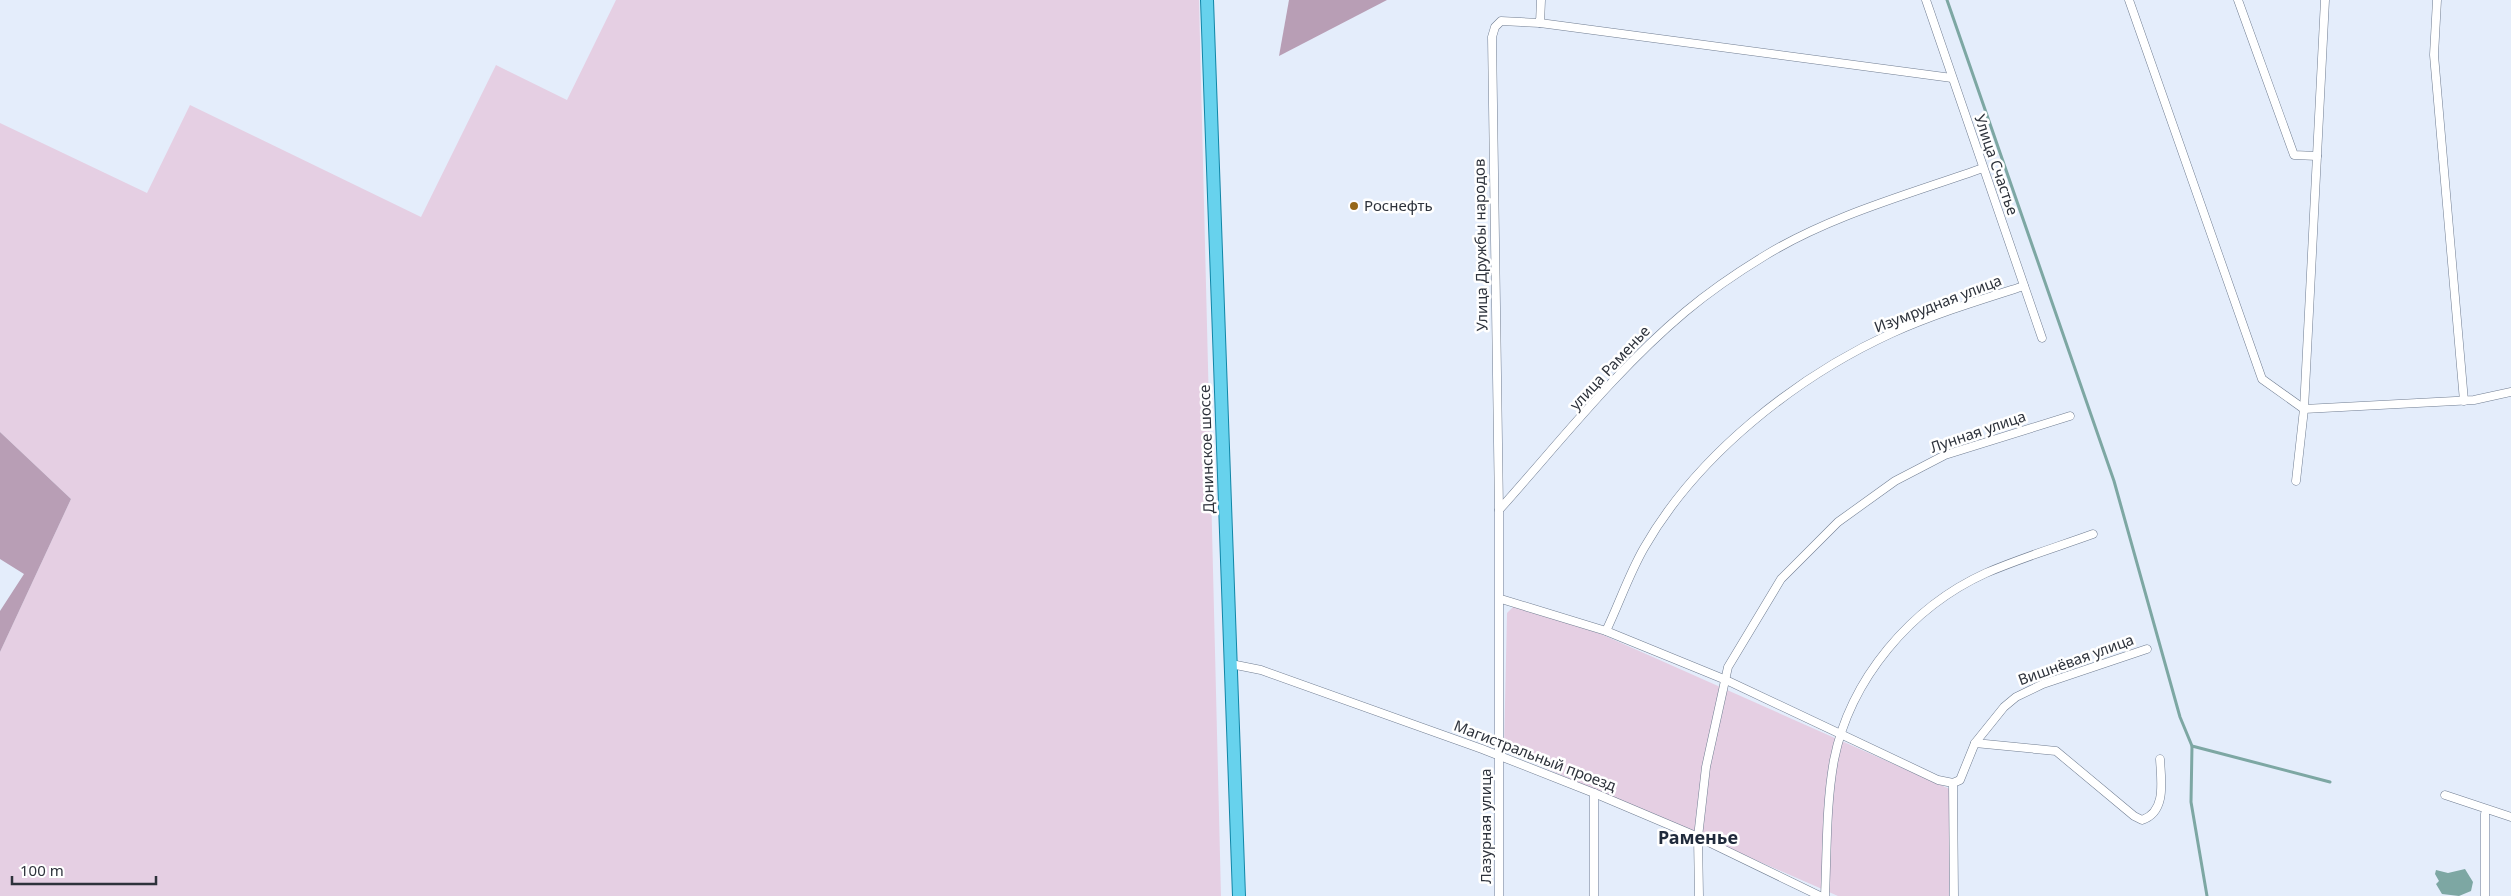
<svg xmlns="http://www.w3.org/2000/svg" width="2511" height="896" font-family="'Noto Sans',sans-serif">
  <style>
    .green { fill: #e5cfe3 }
    .forest { fill: #b89eb5 }
    .water { fill: #7da7a3 }
    .lines { fill: none; stroke-linecap: round; stroke-linejoin: round }
    .stream { stroke: #7da7a3; stroke-width: 3 }
    .minor-casing { stroke: #707d91; stroke-width: 9 }
    .primary-casing { stroke: #1186a7; stroke-width: 14 }
    .minor { stroke: #fff; stroke-width: 8 }
    .primary { stroke: #67d2ed; stroke-width: 12 }
    .poi-dot { fill: #976718; stroke: #fff; stroke-width: 2 }
    .labels { text-anchor: middle; stroke-width: 5; stroke-linejoin: round; paint-order: stroke }
    .street-label { font-size: 15px; fill: #2d323b; stroke: #fff }
    .poi-label { font-size: 15px; fill: #2d323b; stroke: #fff; text-anchor: start }
    .quarter-label { font-size: 18px; font-weight: bold; fill: #1f2a3b; stroke: #fff }
  </style>
  <rect width="100%" height="100%" fill="#e4edfb"/>
  <g class="green">
    <polygon points="616,0 1199,0 1221,896 0,896 0,652 71,499 0,432 0,123 147,193 190,105 421,217 496,65 567,100"/>
    <polygon points="1514,606 1601,634 1952,790 1949,896 1838,896 1504,750 1507,613"/>
  </g>
  <g class="forest">
    <polygon points="1289,0 1387,0 1279,56"/>
    <polygon points="0,432 71,499 0,652 0,611 24,574 0,559"/>
  </g>
  <polygon class="water" points="2465,869 2473,882 2471,891 2459,896 2442,894 2436,884 2439,881 2435,874 2436,870 2448,873"/>
  <g class="lines">
    <g class="stream">
      <polyline points="1947,0 2114,481 2180,717 2192,746 2330,782"/>
      <polyline points="2192,746 2191,802 2207,896"/>
    </g>
    <defs>
      <g id="minor">
        <polyline points="1926,0 2042,338"/>
        <polyline points="2129,0 2262,379 2304,409 2474,400 2511,392"/>
        <polyline points="2238,0 2294,155 2317,156"/>
        <polyline points="2437,0 2434,55 2464,401"/>
        <polyline points="1540,23 1952,78"/>
        <polyline points="2296,481 2304,409 2325,0"/>
        <polyline points="1499,510 1492,37 1495,27 1501,21 1540,23 1541,0"/>
        <polyline points="1501,599 1606,631 1726,680 1938,780 1953,783"/>
        <path d="M1606 631C1619 604 1629 574 1644 548 1697 455 1796 377 1892 333 1934 314 1980 300 2024 286"/>
        <polyline points="1231,664 1261,670 1482,749 1594,793 1698,837 1820,896"/>
        <path d="M1975 743 2056 751 2134 816 2142 820C2167 812 2161 780 2160 759"/>
        <polyline points="1953,783 1960,780 1975,743 2004,707 2016,697 2043,684 2147,649"/>
        <polyline points="1953,783 1954,896"/>
        <polyline points="2445,795 2511,817"/>
        <path d="M1499 896V510C1559 443 1616 370 1685 312 1710 291 1738 272 1766 255 1832 215 1910 194 1983 168"/>
        <polyline points="1594,896 1594,793"/>
        <polyline points="1699,896 1698,837 1706,767 1728,667 1781,579 1838,522 1895,481 1945,455 2070,416"/>
        <path d="M1825 896C1827 851 1826 804 1834 760 1850 679 1911 607 1986 573 2021 558 2057 547 2093 534"/>
        <polyline points="2485,896 2485,814"/>
      </g>
      <polyline id="primary" points="1207,0 1239,896"/>
    </defs>
    <use href="#minor" class="minor-casing"/>
    <use href="#primary" class="primary-casing"/>
    <use href="#minor" class="minor"/>
    <use href="#primary" class="primary"/>
  </g>
  <circle class="poi-dot" cx="1354" cy="206" r="5"/>
  <g class="labels">
    <g class="street-label">
      <text transform="translate(1996 165) rotate(71)" y="5">Улица Счастье</text>
      <text transform="translate(1481 245) rotate(-91)" y="5">Улица Дружбы народов</text>
      <text transform="translate(1938 304) rotate(-21)" y="5">Изумрудная улица</text>
      <text transform="translate(1610 368) rotate(-47)" y="5">улица Раменье</text>
      <text transform="translate(1978 432) rotate(-19)" y="5">Лунная улица</text>
      <text transform="translate(1207 449) rotate(-92)" y="5">Донинское шоссе</text>
      <text transform="translate(2076 660) rotate(-20)" y="5">Вишнёвая улица</text>
      <text transform="translate(1535 756) rotate(21)" y="5">Магистральный проезд</text>
      <text transform="translate(1486 826) rotate(-90)" y="5">Лазурная улица</text>
    </g>
    <g class="poi-label">
      <text x="1364" y="211">Роснефть</text>
    </g>
    <g class="quarter-label">
      <text x="1698" y="844">Раменье</text>
    </g>
  </g>
  <path d="M12 876v8h144v-8" fill="none" stroke="#2d323b" stroke-width="2.5"/>
  <text x="20" y="876" font-size="15" fill="#2d323b" stroke="#ffffff" stroke-width="4" paint-order="stroke">100 m</text>
</svg>
